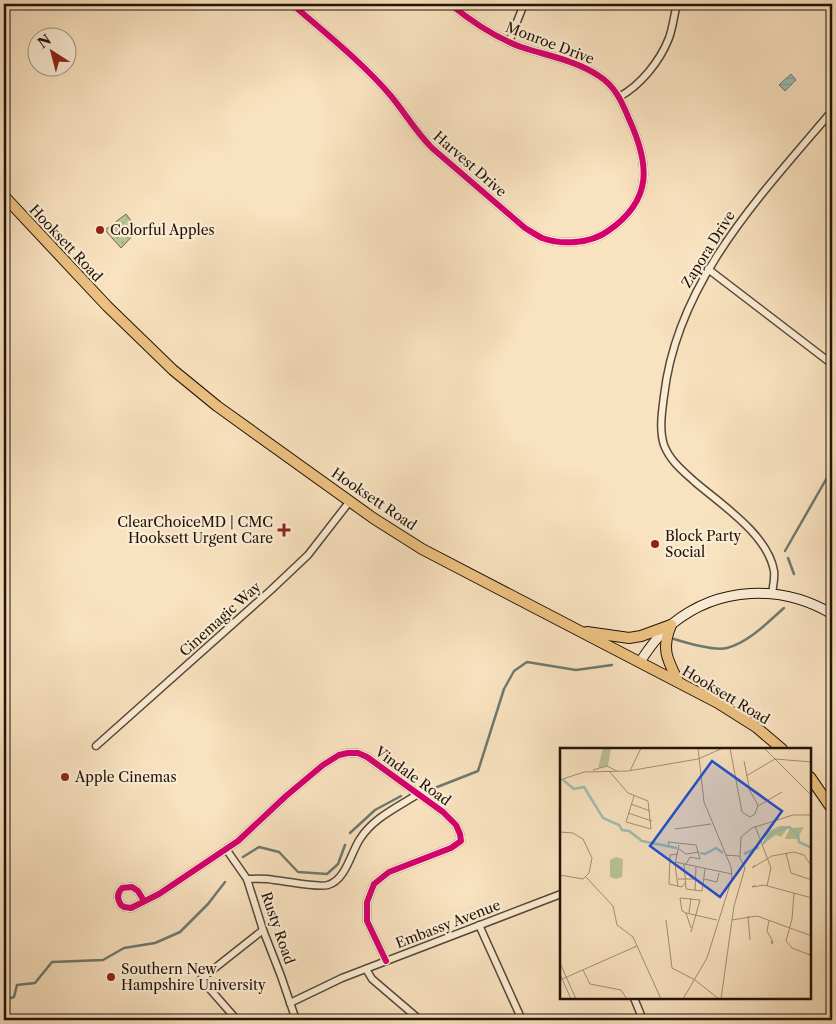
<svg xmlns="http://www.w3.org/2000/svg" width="836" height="1024" font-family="'Libre Caslon Text',serif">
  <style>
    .grass { fill: url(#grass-dots); stroke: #6d6c4e }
    .water { fill: url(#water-rules); stroke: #6c7970 }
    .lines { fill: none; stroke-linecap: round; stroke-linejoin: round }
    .stream { stroke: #6c7970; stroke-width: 2.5 }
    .minor-casing { stroke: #574735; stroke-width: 9 }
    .secondary-casing { stroke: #211307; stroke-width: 11 }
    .primary-casing { stroke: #211307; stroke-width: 12 }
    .minor { stroke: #fbecd5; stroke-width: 6 }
    .secondary { stroke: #fbecd5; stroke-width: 9 }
    .primary { stroke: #ecc180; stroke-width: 10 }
    .cycleway-casing { stroke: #fbecd5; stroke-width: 9 }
    .cycleway { stroke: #d6006c; stroke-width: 6 }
    .poi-dot { fill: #8f2418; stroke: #fbecd5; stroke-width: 2 }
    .labels { text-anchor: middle; stroke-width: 4.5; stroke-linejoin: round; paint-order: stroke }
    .street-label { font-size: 14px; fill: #211307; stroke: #fbecd5 }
    .poi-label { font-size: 14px; fill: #211307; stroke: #fbecd5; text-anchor: start }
    .inset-river { fill: none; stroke: #9ebdb6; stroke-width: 2.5 }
    .inset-road { fill: none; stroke: #a38f75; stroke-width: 1 }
    .view { fill: #1d4ed8; fill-opacity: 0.15; stroke: #1d4ed8; stroke-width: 2.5 }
    .inset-edge { fill: none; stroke: #211307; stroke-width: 2.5 }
  </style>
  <defs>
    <pattern id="grass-dots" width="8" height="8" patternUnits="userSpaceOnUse" patternTransform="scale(1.25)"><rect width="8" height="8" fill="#b9c495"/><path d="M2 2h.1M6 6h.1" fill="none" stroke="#9fa87f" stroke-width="1.8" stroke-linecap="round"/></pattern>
    <pattern id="water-rules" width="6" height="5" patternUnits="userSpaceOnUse" patternTransform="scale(1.25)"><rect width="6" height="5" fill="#9ebdb6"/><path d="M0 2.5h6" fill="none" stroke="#88a29b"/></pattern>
  </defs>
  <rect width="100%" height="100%" fill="#f9e2bf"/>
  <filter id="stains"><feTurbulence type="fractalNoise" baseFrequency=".004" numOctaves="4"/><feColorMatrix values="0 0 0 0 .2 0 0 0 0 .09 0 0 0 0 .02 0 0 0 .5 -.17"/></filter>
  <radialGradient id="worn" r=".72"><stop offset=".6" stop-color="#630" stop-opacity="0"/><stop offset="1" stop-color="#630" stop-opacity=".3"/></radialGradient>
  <polygon class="grass" points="126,214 138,230 121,248 105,230"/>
  <polygon class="water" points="791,74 796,80 785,91 779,85"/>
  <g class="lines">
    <g class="stream">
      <polyline points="785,551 832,469"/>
      <polyline points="788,558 794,574"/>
      <path d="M674 639C687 643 715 651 727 648 749 642 767 623 784 608"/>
      <polyline points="427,791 478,771 504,689 514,671 527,662 576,670 612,665"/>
      <polyline points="350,833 375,810 401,796"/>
      <polyline points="243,857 259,847 279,852 298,872 327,874 338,864 345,845"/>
      <polyline points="4,1000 14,997 17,985 35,983 52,962 103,960 124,948 155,943 180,932 208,904 225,882"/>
    </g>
    <defs>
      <g id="minor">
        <path d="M292 4C325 33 362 62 391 96 405 113 416 132 432 148L525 228C530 231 536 235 542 238 561 245 590 244 608 231 653 200 650 165 629 119 622 102 615 86 599 76 575 60 548 56 521 47 494 37 472 22 450 4"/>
        <polyline points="509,42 524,4"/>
        <path d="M619 97C641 85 660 61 669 38 673 27 674 15 677 4"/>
        <polyline points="708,269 832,364"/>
        <path d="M772 593C773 586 775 579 774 571 768 535 722 505 695 482 683 471 670 461 664 445 659 430 662 411 664 396 677 281 761 195 832 111"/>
        <polyline points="96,746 271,590 308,555 350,501"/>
        <polyline points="226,849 247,879 263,930 281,976 296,1020"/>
        <path d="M247 879C256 879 265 878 274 880 287 881 317 888 328 885 346 880 351 852 360 839 373 818 398 807 418 794"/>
        <path d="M144 901 138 891 132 887 122 888C117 893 117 899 121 905L124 907 131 908 159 894 226 849 238 841 286 796 323 765 339 755 348 753H358L367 757 443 812 456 825 460 834 461 841 451 848 389 872 374 884 367 902V921L386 961"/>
        <polyline points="479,925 522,1020"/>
        <polyline points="366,969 372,979 420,1020"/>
        <polyline points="634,998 643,1020"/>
        <polyline points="290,1003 342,978 561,894"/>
        <polyline points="237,1020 201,979 263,930"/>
      </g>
      <path id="secondary" d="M640 662C649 648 659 634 672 624 719 586 781 584 832 614"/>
      <g id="primary">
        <polyline points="4,196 107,306 173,370 217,406 373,518 422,549 718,703 756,727 782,749"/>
        <path d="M671 625C661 649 667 659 678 681"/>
        <polyline points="587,632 629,638 641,636 671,625"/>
        <polyline points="810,777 832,809"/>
      </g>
    </defs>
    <use href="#minor" class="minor-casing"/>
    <use href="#secondary" class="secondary-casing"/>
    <use href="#primary" class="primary-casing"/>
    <use href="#minor" class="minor"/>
    <use href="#secondary" class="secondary"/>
    <use href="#primary" class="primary"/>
    <defs>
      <g id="cycleway">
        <path d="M292 4C325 33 362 62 391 96 405 113 416 132 432 148L525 228C530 231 536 235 542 238 561 245 590 244 608 231 653 200 650 165 629 119 622 102 615 86 599 76 575 60 548 56 521 47 494 37 472 22 450 4"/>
        <path d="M144 901 138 891 132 887 122 888C117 893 117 899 121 905L124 907 131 908 159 894 226 849 238 841 286 796 323 765 339 755 348 753H358L367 757 443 812 456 825 460 834 461 841 451 848 389 872 374 884 367 902V921L386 961"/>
      </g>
    </defs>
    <use href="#cycleway" class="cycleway-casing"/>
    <use href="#cycleway" class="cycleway"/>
  </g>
  <g class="poi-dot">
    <circle cx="100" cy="230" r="5"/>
    <path d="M281.5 522.5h5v5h5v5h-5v5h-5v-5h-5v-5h5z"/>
    <circle cx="655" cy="544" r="5"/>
    <circle cx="65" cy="777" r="5"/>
    <circle cx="111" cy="977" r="5"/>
  </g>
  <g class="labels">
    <g class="street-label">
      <text transform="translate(550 43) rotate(21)" y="5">Monroe Drive</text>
      <text transform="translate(470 164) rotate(41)" y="5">Harvest Drive</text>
      <text transform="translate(66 243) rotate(47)" y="5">Hooksett Road</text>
      <text transform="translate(708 249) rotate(-58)" y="5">Zapora Drive</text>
      <text transform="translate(374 499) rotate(34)" y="5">Hooksett Road</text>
      <text transform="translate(220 619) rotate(-42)" y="5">Cinemagic Way</text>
      <text transform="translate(726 695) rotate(31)" y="5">Hooksett Road</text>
      <text transform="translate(413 776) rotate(36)" y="5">Vindale Road</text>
      <text transform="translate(448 924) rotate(-21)" y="5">Embassy Avenue</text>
      <text transform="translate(278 928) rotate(71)" y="5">Rusty Road</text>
    </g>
    <g class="poi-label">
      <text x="110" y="235">Colorful Apples</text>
      <text x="273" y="527" text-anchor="end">ClearChoiceMD | CMC<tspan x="273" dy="16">Hooksett Urgent Care</tspan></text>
      <text x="665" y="541">Block Party<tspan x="665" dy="16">Social</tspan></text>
      <text x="75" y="782">Apple Cinemas</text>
      <text x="121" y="974">Southern New<tspan x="121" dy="16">Hampshire University</tspan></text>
    </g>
  </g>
  <g transform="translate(560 748)">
    <rect width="251" height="251" fill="#f9e2bf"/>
    <path d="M219 78H229L221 89 216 87 203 96 207 84ZM244 79 237 91H225L230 80Z" fill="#b9c495"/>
    <path d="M43 0H51L48 18 38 20Z" fill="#b9c495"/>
    <path d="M56 109 63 111 62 129 56 131 50 129V112Z" fill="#b9c495"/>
    <path class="inset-river" d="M3 32 14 41 24 39 43 70 59 77 62 82 69 83 82 93 117 100M203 96 212 85 229 79 238 87 239 94 252 100M140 105 145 106 156 100 163 105M184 106 199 99"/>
    <path class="inset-road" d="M170 0 182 64 190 69 195 66 198 57 190 43 184 13M204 0 252 48M138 11 163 0M33 22 47 18 57 23M49 23 68 45 88 53 91 81 66 74 74 48M70 23 81 0M186 28 215 11 252 14M0 32 24 24 68 23 138 11M71 56 90 63M198 58 222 44M68 65 92 73M195 78 211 120 207 138M115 81 151 76M0 84 13 85 23 91 32 110 29 125 23 131 0 127M109 97 108 94 136 97 140 111 130 109 126 116M119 101 126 106 139 104M226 105 231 125 252 132M118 106 110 107 109 136 122 139 126 134M180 109 181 89 192 80 233 67H252M115 114 172 126M124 116 126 141 142 143 145 121M195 117 192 120 212 108 234 104 244 107 252 119M26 129 53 158 57 177 73 189 101 251M118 131H134M144 131 157 134 159 125M195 137 192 139 204 137 252 150M118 139 115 116 119 97M135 142 136 119M234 145 232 171 226 193 232 200 250 207 248 206M126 165 122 163 120 150 140 152 131 184M126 165 157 172M126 165 131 180M129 165 131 150M188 168 190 192M106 172 112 220 135 232 159 251M172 172 197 168 252 188M209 172 207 183 213 194 212 196 211 193M0 215 16 251M23 222 30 236 61 242 67 251M0 226 11 251M0 232 77 198M123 251 147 210 172 130 171 119 144 54 138 0M161 251 174 158 185 120 179 108 165 107"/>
    <path class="view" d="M152 13 222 63 160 149 90 98Z"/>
    <rect width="251" height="251" class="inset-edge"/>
  </g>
  <rect width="836" height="1024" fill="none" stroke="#f9e2bf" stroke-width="20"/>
  <rect x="5" y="5" width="826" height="1014" fill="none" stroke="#211307" stroke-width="2.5"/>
  <rect x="10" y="10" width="816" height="1004" fill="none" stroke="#211307"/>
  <g transform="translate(52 52) rotate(324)"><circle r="24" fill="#fbecd5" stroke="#a49583"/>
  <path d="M0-4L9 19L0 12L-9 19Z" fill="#8f2418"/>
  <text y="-8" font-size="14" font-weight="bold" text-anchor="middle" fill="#211307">N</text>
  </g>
  <rect width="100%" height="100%" filter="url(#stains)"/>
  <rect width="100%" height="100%" fill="url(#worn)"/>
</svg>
